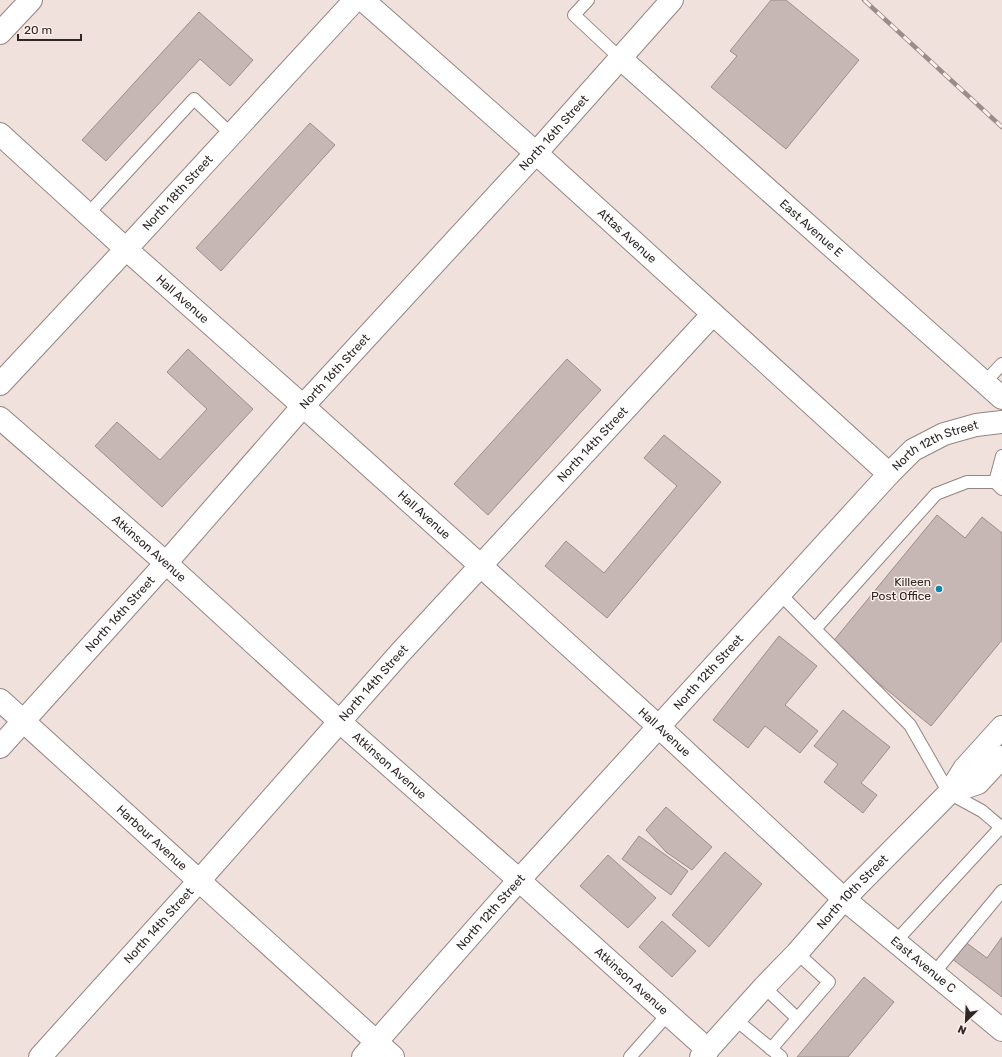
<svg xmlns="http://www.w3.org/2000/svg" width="1002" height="1057" font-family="Rubik,sans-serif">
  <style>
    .building { fill: #c6b7b4; stroke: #9c8e8a }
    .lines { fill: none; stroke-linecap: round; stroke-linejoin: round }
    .service-casing { stroke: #938582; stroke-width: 14 }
    .minor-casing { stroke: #938582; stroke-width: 24 }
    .tertiary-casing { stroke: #938582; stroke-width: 24 }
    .service { stroke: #fff; stroke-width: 12 }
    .minor { stroke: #fff; stroke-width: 22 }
    .tertiary { stroke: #fff; stroke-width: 22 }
    .rail-casing { stroke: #988d8a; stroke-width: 4.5 }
    .rail { stroke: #feefeb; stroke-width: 3; stroke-dasharray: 9; stroke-linecap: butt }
    .poi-dot { fill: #0a87aa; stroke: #feefeb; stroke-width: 1.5 }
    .labels { text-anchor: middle; stroke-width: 3; stroke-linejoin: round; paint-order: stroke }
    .street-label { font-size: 12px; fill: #2d2826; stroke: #feefeb }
    .poi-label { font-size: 12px; fill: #2d2826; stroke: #feefeb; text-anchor: end }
  </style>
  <rect width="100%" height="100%" fill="#f0e1dd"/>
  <g class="building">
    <polygon points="771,0 786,0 859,60 786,149 711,87 737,56 730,51"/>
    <polygon points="199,12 253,60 230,86 200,59 106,161 82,140"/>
    <polygon points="310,123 335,145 221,271 196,248"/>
    <polygon points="188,349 253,409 162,507 95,446 117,422 160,460 207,409 167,372"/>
    <polygon points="567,359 601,390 488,515 454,484"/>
    <polygon points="664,435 721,482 607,618 545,566 566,541 604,573 677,486 644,458"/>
    <polygon points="937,515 965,538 982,517 1002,533 1002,640 931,726 831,644"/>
    <polygon points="779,636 817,666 785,705 818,731 800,753 765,726 748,748 713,720"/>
    <polygon points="843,710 890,747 861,783 877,795 863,813 824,782 838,764 814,746"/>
    <polygon points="666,807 712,847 692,870 666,852 646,830"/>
    <polygon points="639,836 688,871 671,895 622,859"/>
    <polygon points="725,852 762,884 709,947 672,915"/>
    <polygon points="608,855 656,898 628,928 580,886"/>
    <polygon points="662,921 696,951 672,977 639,947"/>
    <polygon points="1002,937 1002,997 951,958 964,941 987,958"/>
    <polygon points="864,977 894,1002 848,1057 797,1057"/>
  </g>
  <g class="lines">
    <defs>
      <g id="service">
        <polyline points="588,0 574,15 620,58"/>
        <polyline points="88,214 194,99 231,134"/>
        <polyline points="984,383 1002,364"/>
        <polyline points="995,482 1002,456"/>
        <polyline points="780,594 910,725 949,793 982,811 1002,828"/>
        <polyline points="815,629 936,494 967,482 995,482 1002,489"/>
        <polyline points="896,941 1001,827"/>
        <polyline points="934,973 1002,891"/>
        <polyline points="764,987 797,1018"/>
        <polyline points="735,1019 781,1057"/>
        <polyline points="771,1049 829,982 797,953"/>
        <polyline points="630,1057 668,1014"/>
      </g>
      <g id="minor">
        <path id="s1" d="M363 0 536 153 889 474"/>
        <polyline points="0,33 31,0"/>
        <path id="s2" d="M620 58 1002 398"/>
        <path id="s3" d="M0 134 126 249 303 406 481 566 659 727 844 899 1002 1030"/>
        <path id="s4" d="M0 384 126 249 355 0"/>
        <path id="s5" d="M0 418 166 563 340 722 519 880 708 1050"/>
        <path id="s6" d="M0 700 393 1057"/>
        <path id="s7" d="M0 747 166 563 303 406 536 153 672 0"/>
        <path id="s8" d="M40 1057 199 881 400 653 713 314"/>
        <path id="s9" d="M363 1057 519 880 889 474 913 450 944 434 976 425 1002 422"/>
      </g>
      <g id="tertiary">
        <polyline points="949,793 978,783 1002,757"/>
        <path id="s10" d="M701 1057 764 987 797 953 844 899 949 793 964 769 1002 727"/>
      </g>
    </defs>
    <use href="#service" class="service-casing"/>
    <use href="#minor" class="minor-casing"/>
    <use href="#tertiary" class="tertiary-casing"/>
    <use href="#service" class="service"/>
    <use href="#minor" class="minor"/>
    <use href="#tertiary" class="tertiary"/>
    <defs>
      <polyline id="rail" points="864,0 1002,127"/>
    </defs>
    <use href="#rail" class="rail-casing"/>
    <use href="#rail" class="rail"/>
  </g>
  <circle class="poi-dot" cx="939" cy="589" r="4"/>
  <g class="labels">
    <g class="street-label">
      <text dy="4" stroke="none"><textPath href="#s7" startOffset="827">North 16th Street</textPath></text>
      <text dy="4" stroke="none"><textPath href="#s4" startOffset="261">North 18th Street</textPath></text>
      <text dy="4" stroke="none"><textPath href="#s2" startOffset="256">East Avenue E</textPath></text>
      <text dy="4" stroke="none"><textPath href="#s1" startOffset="354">Attas Avenue</textPath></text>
      <text dy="4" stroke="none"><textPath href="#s3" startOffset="246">Hall Avenue</textPath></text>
      <text dy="4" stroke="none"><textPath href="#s7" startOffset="503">North 16th Street</textPath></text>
      <text dy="4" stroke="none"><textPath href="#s8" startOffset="825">North 14th Street</textPath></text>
      <text dy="4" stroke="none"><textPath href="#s9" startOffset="841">North 12th Street</textPath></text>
      <text dy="4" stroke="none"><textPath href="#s3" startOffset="570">Hall Avenue</textPath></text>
      <text dy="4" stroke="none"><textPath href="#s5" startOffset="198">Atkinson Avenue</textPath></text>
      <text dy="4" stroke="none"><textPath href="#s7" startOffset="179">North 16th Street</textPath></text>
      <text dy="4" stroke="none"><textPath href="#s9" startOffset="517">North 12th Street</textPath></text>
      <text dy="4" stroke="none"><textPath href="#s8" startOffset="501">North 14th Street</textPath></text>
      <text dy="4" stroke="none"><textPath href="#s3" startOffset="894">Hall Avenue</textPath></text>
      <text dy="4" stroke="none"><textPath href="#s5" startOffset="522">Atkinson Avenue</textPath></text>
      <text dy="4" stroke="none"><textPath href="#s6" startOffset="205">Harbour Avenue</textPath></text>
      <text dy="4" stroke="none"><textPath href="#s10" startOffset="224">North 10th Street</textPath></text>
      <text dy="4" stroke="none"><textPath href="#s9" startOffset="193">North 12th Street</textPath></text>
      <text dy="4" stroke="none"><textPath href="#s8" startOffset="177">North 14th Street</textPath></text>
      <text dy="4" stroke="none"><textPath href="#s3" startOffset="1242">East Avenue C</textPath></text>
      <text dy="4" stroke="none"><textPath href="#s5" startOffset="846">Atkinson Avenue</textPath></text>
    </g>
    <g class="poi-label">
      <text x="931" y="586">Killeen<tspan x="931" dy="14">Post Office</tspan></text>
    </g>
  </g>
  <g transform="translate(966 1021) rotate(204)" stroke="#feefeb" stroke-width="3" paint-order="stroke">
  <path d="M0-3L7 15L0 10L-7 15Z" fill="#2d2826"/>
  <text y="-6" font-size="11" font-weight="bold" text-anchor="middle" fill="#2d2826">N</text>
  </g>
  <path d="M18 34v6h63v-6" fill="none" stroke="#2d2826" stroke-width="2"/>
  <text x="24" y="34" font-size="12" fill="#2d2826" stroke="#feefeb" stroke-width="3" paint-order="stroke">20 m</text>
</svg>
